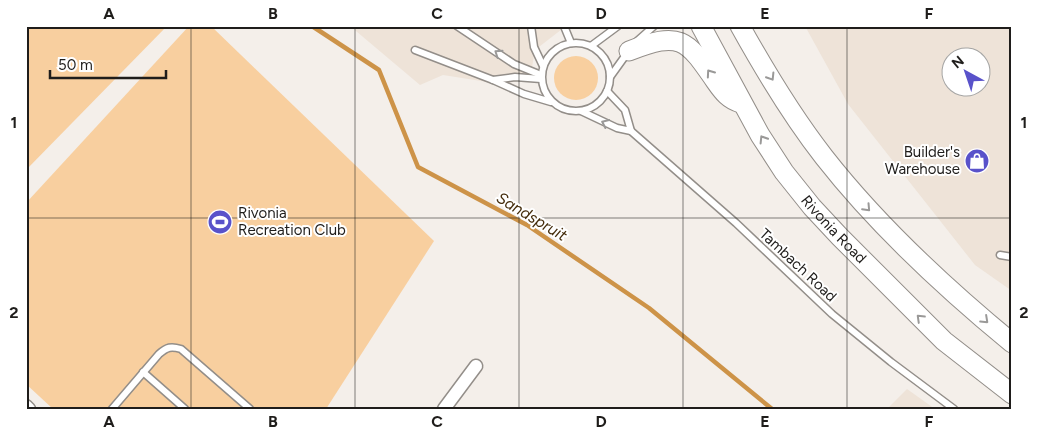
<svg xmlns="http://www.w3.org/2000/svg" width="1038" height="435" font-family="Figtree,sans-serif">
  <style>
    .built { fill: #eee3d8; fill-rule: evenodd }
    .green { fill: #f8cf9f }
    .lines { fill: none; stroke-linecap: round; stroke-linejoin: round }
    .stream { stroke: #cd9348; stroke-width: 4.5 }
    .service-casing { stroke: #938e89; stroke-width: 9 }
    .minor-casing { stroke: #938e89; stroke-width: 15 }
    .secondary-casing { stroke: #938e89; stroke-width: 21 }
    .service { stroke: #fff; stroke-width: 6 }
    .minor { stroke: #fff; stroke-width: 12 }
    .secondary { stroke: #fff; stroke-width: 19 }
    .oneway { stroke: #9a9998 }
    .grid { fill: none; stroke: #1f1d1b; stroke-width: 1; stroke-opacity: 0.55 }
    .labels { text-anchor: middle; stroke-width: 4; stroke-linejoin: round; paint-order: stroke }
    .poi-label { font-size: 15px; fill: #1f1d1b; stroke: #fff; text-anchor: end }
    .street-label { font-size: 15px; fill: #1f1d1b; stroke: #fff }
    .water-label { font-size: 16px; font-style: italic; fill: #452d0c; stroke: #fff }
    .neatline { fill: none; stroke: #1f1d1b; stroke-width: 2 }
    .grid-label { font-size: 16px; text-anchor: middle; font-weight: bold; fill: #1f1d1b }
  </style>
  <rect width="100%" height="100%" fill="#f4efea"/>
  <g class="built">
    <polygon points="350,26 566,26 535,50 530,79 500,84 443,75 420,85"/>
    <path d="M805 26H1012V291L975 265 848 104ZM950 58H980V88H950Z"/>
    <polygon points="907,389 935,409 887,409"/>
  </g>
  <g class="green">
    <polygon points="26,26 167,26 26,170"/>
    <polygon points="189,26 211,26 434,241 326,409 53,409 26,384 26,203"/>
    <circle cx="576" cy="78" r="22"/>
  </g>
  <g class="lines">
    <polyline class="stream" points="312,26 379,70 418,167 527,225 649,308 772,409"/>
    <defs>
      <g id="service">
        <polyline points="457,26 514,64 541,75"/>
        <polyline points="531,26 534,47 543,66"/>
        <polyline points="564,26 571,43"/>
        <polyline points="636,42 654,26"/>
        <circle cx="576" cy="77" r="34"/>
        <polyline points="591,46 618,26"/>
        <polyline points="415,50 493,80 524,94 551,102"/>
        <polyline points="610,77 628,52"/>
        <polyline points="493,80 515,77 541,79"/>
        <polyline points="607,91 625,110 631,131"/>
        <polyline points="581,111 617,128 631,131 736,223 832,314 891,362 954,409"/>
        <polyline points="1000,255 1012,257"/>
        <polyline points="143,372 185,409"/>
        <path d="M112 409 159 354C167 347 171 346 181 349L250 409"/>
      </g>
      <g id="minor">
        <polyline points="26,406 29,409"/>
        <polyline points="444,409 476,366"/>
      </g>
      <g id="secondary">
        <path id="s1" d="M701 26 760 135 784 172 812 207 840 237 944 341 1012 394"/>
        <path d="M740 26C765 71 792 116 824 157 878 226 944 287 1012 343"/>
        <path d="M629 51C680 31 686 38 716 82 723 92 729 100 741 103"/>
      </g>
    </defs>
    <use href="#service" class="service-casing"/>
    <use href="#minor" class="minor-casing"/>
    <use href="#secondary" class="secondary-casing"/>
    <use href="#service" class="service"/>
    <use href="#minor" class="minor"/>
    <use href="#secondary" class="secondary"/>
  </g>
  <defs><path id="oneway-chevron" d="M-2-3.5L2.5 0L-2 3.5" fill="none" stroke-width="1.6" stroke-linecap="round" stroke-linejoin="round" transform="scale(1.25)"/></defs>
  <g class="oneway">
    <use href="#oneway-chevron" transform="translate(498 53) rotate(-146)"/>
    <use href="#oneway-chevron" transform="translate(710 73) rotate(-125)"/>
    <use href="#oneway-chevron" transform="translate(771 77) rotate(58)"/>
    <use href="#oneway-chevron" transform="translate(605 123) rotate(-155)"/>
    <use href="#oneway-chevron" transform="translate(763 139) rotate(-122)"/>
    <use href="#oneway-chevron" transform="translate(867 208) rotate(47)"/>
    <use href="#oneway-chevron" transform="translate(920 318) rotate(-136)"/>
    <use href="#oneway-chevron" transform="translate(985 320) rotate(43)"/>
  </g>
  <path class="grid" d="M191 26V409M355 26V409M519 26V409M683 26V409M847 26V409M26 218H1012"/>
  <defs>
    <symbol id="shop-disc" viewBox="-11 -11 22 22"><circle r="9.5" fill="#5952ca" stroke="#fff"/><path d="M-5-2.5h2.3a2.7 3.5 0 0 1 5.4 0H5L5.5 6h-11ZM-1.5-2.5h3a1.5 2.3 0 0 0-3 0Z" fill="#fff"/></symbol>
    <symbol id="stadium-disc" viewBox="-11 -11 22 22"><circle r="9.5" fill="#5952ca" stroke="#fff"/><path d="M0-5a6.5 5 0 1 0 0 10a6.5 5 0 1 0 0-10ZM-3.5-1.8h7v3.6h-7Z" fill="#fff"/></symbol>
  </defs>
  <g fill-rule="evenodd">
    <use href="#shop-disc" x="963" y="147" width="28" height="28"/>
    <use href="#stadium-disc" x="206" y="208" width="28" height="28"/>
  </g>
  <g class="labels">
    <g class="poi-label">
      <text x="960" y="157">Builder's<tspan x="960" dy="17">Warehouse</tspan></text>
      <text x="238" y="218" text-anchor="start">Rivonia<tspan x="238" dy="17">Recreation Club</tspan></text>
    </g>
    <g class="street-label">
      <text dy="5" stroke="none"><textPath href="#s1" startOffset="244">Rivonia Road</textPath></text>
      <text transform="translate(798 265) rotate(43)" y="5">Tambach Road</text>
    </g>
    <g class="water-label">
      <text transform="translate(532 216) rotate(31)" y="6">Sandspruit</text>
    </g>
  </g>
  <rect width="1038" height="435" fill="none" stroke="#ffffff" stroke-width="55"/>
  <g transform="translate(966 72) rotate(320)"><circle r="24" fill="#ffffff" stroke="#a5a5a4"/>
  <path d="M0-4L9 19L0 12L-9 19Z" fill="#5952ca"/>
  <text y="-8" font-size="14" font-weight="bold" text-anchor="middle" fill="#1f1d1b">N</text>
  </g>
  <path d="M50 70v8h116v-8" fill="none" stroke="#1f1d1b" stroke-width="2.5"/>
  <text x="58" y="70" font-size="15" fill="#1f1d1b" stroke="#ffffff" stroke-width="4" paint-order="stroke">50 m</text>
  <rect x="28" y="28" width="982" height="380" class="neatline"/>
  <g class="grid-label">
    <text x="109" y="19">A</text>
    <text x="273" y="19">B</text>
    <text x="437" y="19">C</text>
    <text x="601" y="19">D</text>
    <text x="765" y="19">E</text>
    <text x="929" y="19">F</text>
    <text x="14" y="128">1</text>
    <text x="1024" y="128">1</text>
    <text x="14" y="318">2</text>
    <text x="1024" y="318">2</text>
    <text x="109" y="427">A</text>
    <text x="273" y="427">B</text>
    <text x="437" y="427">C</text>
    <text x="601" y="427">D</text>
    <text x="765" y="427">E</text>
    <text x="929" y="427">F</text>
  </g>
</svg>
